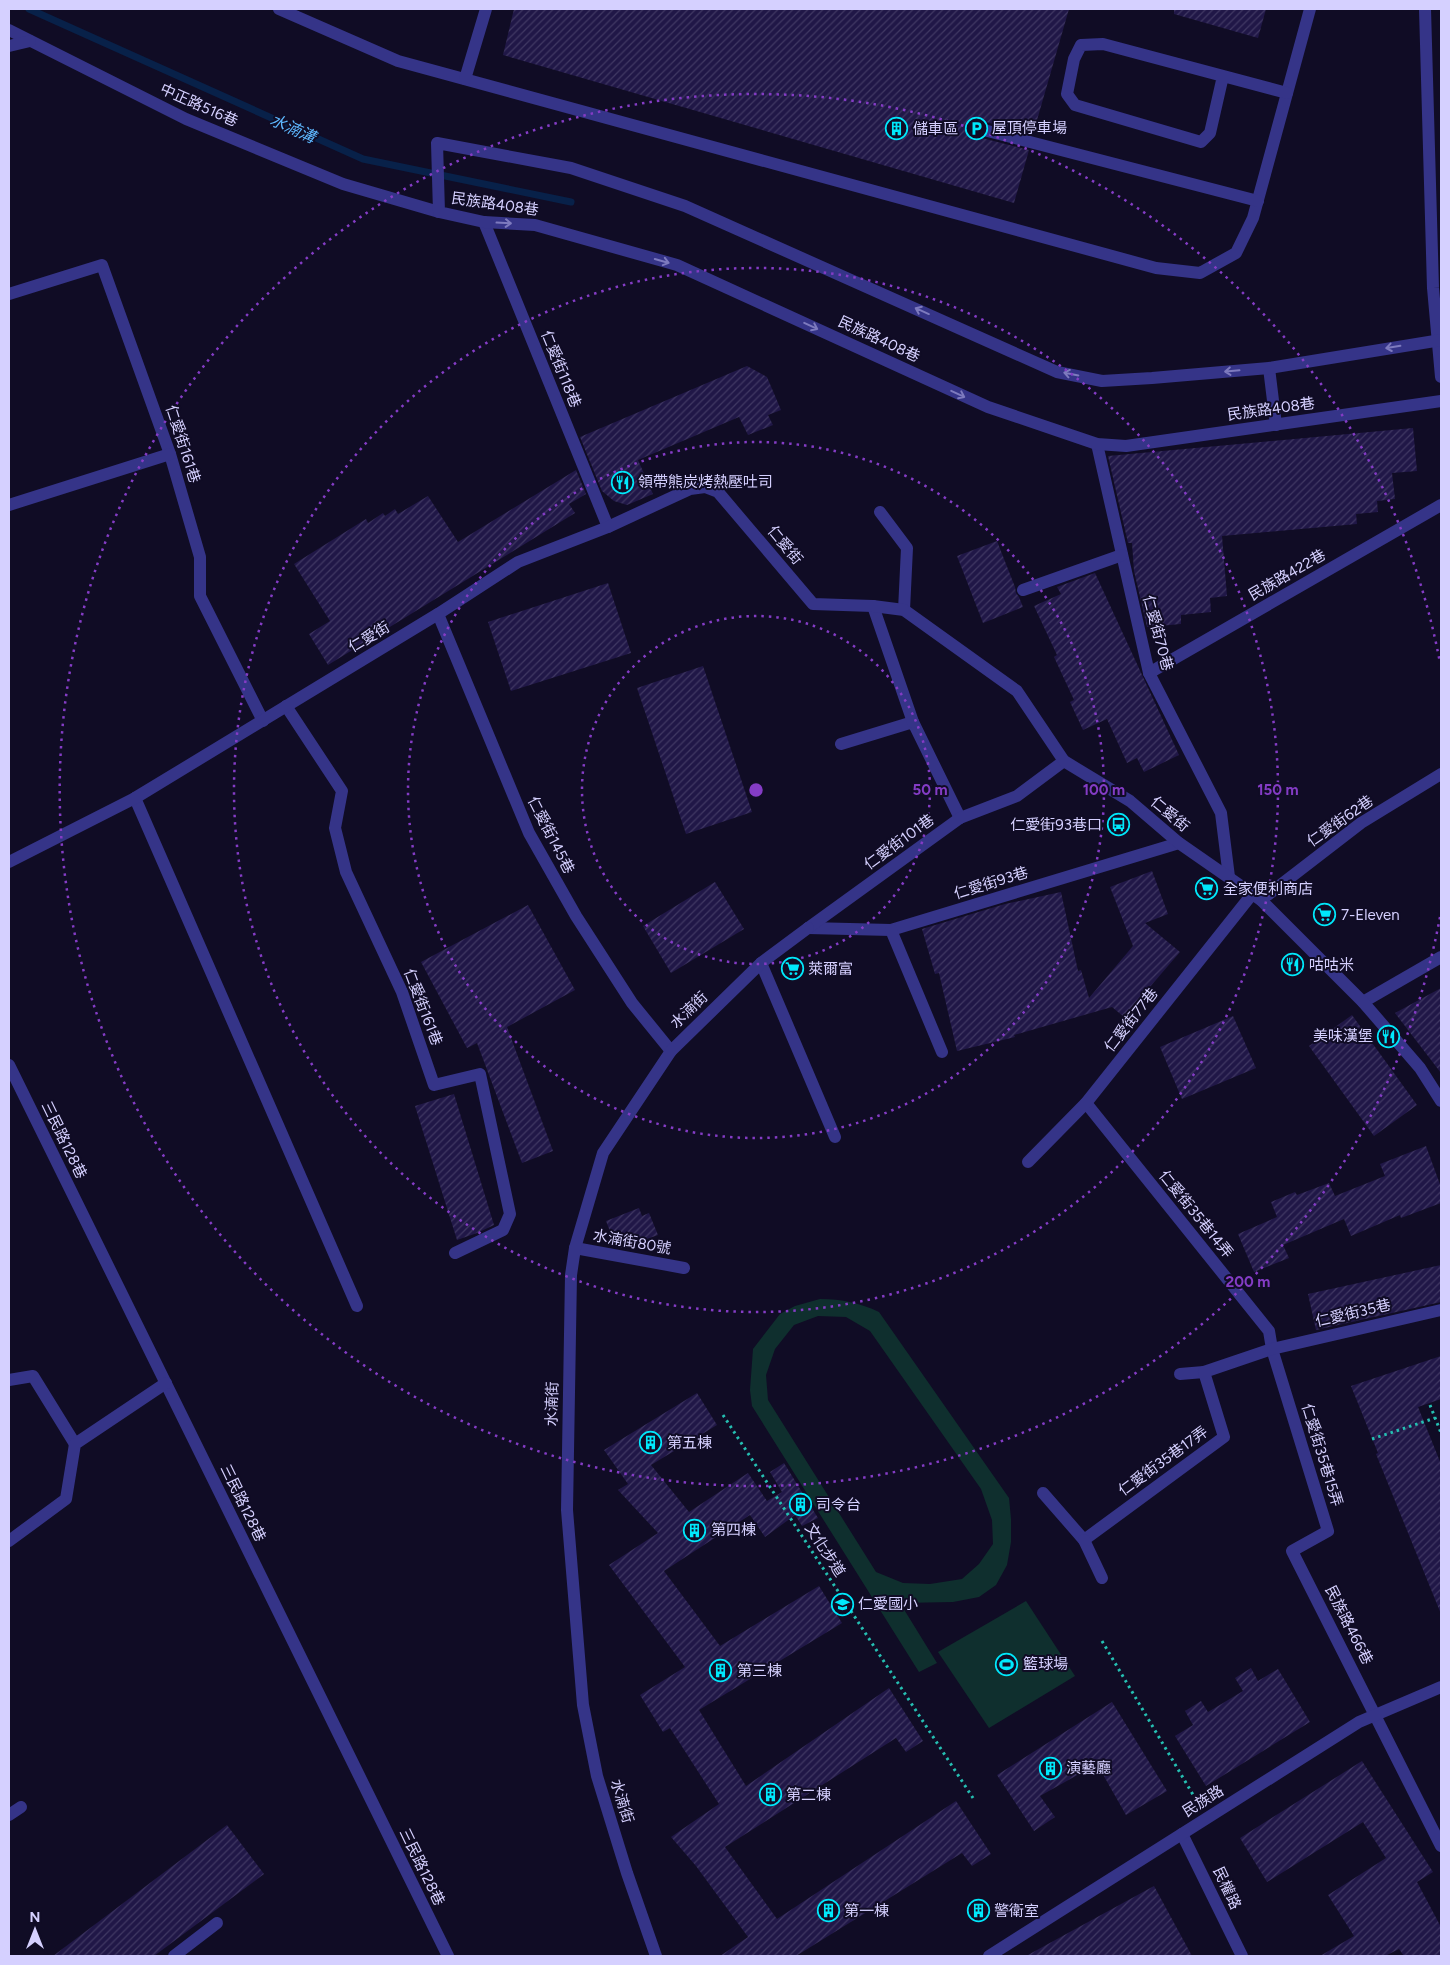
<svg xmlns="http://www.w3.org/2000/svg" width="1450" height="1965" font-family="Figtree,'Noto Sans TC',sans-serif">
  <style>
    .garden { fill: #0f2f2e; fill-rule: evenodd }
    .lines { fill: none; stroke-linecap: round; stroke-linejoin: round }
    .stream { stroke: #082149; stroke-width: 7 }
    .building { fill: url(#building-hatch) }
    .path { stroke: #25bfb2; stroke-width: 3; stroke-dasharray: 2.5 4; stroke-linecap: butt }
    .service { stroke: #353488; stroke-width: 12 }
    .minor { stroke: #353488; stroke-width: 12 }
    .tertiary { stroke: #353488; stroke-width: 12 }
    .oneway { stroke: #7d7abe }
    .ring { fill: none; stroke: #843cc5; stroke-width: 2.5; stroke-dasharray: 2.5 5 }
    .labels { text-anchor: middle; stroke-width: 4; stroke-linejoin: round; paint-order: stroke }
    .street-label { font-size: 15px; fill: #d5d0ff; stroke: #100c25 }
    .poi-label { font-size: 15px; fill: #d5d0ff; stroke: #100c25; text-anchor: start }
    .water-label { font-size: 16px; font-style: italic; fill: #5eb8ff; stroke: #100c25 }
    .centre { fill: #843cc5; stroke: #100c25; stroke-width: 2.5 }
    .ring-label { font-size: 15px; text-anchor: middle; font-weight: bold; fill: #843cc5; stroke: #100c25; stroke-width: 4; stroke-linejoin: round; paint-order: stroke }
  </style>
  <defs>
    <pattern id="building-hatch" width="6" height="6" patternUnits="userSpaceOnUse" patternTransform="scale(1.25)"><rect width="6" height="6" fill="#201747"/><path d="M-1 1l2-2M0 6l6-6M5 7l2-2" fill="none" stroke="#403863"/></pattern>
  </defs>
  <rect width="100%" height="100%" fill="#100c25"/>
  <g class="garden">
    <path d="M820 1299C842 1299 860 1303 879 1312L1009 1498 1011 1519V1542L1007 1565 996 1585 979 1597 953 1602 900 1603 937 1663 919 1672 752 1406 750 1390 753 1349 780 1314 795 1306ZM818 1316 846 1317 870 1331 981 1489 992 1520 993 1544 979 1564 962 1579 930 1584 903 1583 876 1572 768 1400 766 1375 775 1349 794 1325Z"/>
    <polygon points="1026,1601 1075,1676 989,1728 938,1652"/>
  </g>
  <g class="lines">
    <polyline class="stream" points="29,9 363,159 571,202"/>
  </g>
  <g class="building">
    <polygon points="514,9 1069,9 1033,134 978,120 973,120 968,126 968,131 974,136 1029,150 1014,203 503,55"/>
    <polygon points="1174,9 1266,9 1258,38 1174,14"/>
    <polygon points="747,366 767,377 781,410 768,415 773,425 748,435 739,417 638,460 653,494 627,505 614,501 602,491 580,437"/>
    <polygon points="1413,428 1417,471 1392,473 1395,499 1377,501 1378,512 1356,514 1357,524 1222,536 1227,596 1210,598 1211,612 1181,615 1181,624 1147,627 1134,571 1132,543 1128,543 1108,456"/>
    <polygon points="576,470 586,494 569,504 575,513 328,665 309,634 330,621 294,564 366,519 368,523 383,513 385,516 395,509 398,514 428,496 458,542"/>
    <polygon points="997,541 1015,587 1016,593 1019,597 1023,607 983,623 957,556"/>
    <polygon points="1095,573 1179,755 1144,772 1137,758 1127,763 1107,719 1083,730 1070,702 1074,700 1054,657 1057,655 1034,606 1061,594 1057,587"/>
    <polygon points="608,583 631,653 511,691 488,622"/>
    <polygon points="703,666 752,812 686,834 637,688"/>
    <polygon points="1152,871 1168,914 1145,923 1180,952 1124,1017 1112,1007 1014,1035 1015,1037 957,1051 939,973 935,974 922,929 1005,904 1061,892 1078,971 1081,970 1089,998 1133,946 1110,887"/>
    <polygon points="715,882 744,929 671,973 643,926"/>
    <polygon points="528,905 575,990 507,1027 553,1151 522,1163 477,1043 467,1048 421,962"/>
    <polygon points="1441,988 1441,1073 1395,1013"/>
    <polygon points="1352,1015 1417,1105 1374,1136 1309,1046"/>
    <polygon points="1233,1016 1256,1068 1182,1099 1160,1047"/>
    <polygon points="454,1094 494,1225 477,1233 457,1240 415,1106"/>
    <polygon points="1426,1146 1441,1187 1441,1203 1401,1218 1400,1215 1351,1236 1344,1219 1283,1245 1289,1258 1254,1272 1238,1234 1277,1217 1271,1202 1295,1192 1297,1195 1329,1183 1335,1196 1385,1176 1380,1164"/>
    <polygon points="639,1208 642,1216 649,1213 658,1235 622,1248 616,1247 606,1221"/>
    <polygon points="1441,1265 1441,1302 1316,1330 1308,1294"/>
    <polygon points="1441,1356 1441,1399 1418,1407 1441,1464 1441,1614 1376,1454 1378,1453 1351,1386"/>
    <polygon points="697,1393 717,1425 651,1465 689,1512 748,1473 767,1501 782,1492 770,1472 784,1463 818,1518 802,1526 795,1515 765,1537 750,1515 664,1571 720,1646 819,1586 842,1623 699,1710 746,1786 889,1688 923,1741 906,1752 896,1738 725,1847 777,1919 956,1801 991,1854 972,1866 962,1853 796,1956 720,1956 748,1937 696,1866 671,1837 719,1804 670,1728 663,1732 640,1695 685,1667 609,1565 658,1533 618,1490 628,1484 604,1450"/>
    <polygon points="1251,1668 1258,1681 1278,1669 1310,1722 1206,1786 1175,1736 1193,1725 1185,1711 1201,1701 1208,1712 1243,1691 1235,1678"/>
    <polygon points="1112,1702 1167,1791 1126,1815 1097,1764 1040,1796 1055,1817 1034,1831 997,1775"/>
    <polygon points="1362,1761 1433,1872 1417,1882 1441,1927 1441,1956 1404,1956 1399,1949 1385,1956 1320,1956 1354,1936 1328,1895 1386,1858 1363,1822 1267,1882 1240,1838"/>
    <polygon points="227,1825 264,1874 154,1956 53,1956"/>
    <polygon points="1154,1886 1192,1956 1026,1956"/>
  </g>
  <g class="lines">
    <g class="path">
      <polyline points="1430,1405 1441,1433"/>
      <polyline points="723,1415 973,1798"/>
      <polyline points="1372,1439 1435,1418"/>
      <polyline points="1102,1641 1195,1798"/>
    </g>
    <g class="service">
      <polyline points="279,9 398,61 1156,268 1200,273 1236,253 1253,218 1310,9"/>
      <polyline points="1425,9 1433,288 1441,377"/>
      <polyline points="9,30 186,119 343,184 439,212"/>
      <polyline points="9,46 30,41"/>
      <polyline points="1223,76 1210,133 1201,142 1075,105 1067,94 1074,59 1081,45 1103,44 1287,93"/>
      <polyline points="465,79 486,9"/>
      <polyline points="976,128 1258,201"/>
      <polyline points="9,294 102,265 170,454 200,557 200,596 263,721"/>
      <polyline points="1269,368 1276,425"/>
      <polyline points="1097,444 1149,673 1221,813 1229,877"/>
      <polyline points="9,505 170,454"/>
      <polyline points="880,512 907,548 904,610"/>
      <polyline points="1023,590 1122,555"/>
      <polyline points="438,614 529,833 576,916 632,1003 671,1051"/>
      <polyline points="1149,673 1441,505"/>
      <polyline points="286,706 342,791 335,828 346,872 402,992 434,1085 480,1074 510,1214 503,1230 455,1253"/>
      <polyline points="841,744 913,722 960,818"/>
      <polyline points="135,798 357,1306"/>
      <polyline points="1261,900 1361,823 1441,774"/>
      <polyline points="808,928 891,930 1179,843"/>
      <polyline points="808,928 960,818 1017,796 1064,761"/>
      <polyline points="891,930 942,1052"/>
      <polyline points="1363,1002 1441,957"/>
      <polyline points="9,1065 448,1956"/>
      <polyline points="1086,1103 1269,1331 1272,1349 1328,1531 1292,1551 1441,1846"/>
      <polyline points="1028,1162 1086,1103 1253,893"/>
      <polyline points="1180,1374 1204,1372"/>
      <polyline points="9,1380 33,1376 75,1444"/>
      <polyline points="1043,1493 1084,1540 1224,1437 1204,1372 1272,1349 1441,1310"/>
      <polyline points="1084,1540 1102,1578"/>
      <polyline points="9,1541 66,1499 75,1444 166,1383"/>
      <polyline points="9,1815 21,1807"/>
      <polyline points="174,1956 217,1923"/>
    </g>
    <g class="minor">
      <polyline points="484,222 608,527"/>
      <polyline points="1441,340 1269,368 1152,378 1102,381 1057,372 685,206 571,168 437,143 439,212 484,222 535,225 677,265 988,407 1097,444 1126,446 1441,401"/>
      <polyline points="873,606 913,722"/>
      <polyline points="761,963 835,1137"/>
      <polyline points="575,1248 684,1268"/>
      <polyline points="1182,1834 1242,1956"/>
      <polyline points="656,1956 627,1873 597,1776 583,1705 567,1510 571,1275 575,1248 603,1153 671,1051 761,963 808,928"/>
    </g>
    <g class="tertiary">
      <polyline points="9,862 135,798 438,614 518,562 608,527 690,489 705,487 718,492 813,604 873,606 904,610 1017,691 1064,761 1130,801 1179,843 1261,900 1363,1002 1420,1068 1441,1101"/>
      <polyline points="989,1956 1359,1722 1441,1687"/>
    </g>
  </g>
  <defs><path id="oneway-shaft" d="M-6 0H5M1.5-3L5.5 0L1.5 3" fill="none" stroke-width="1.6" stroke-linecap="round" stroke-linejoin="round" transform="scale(1.25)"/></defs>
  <g class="oneway">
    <use href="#oneway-shaft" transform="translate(504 223) rotate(3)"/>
    <use href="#oneway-shaft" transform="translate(662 261) rotate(16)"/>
    <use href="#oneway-shaft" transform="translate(922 311) rotate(-156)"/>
    <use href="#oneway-shaft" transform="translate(811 326) rotate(25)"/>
    <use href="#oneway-shaft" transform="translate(1393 347) rotate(171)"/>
    <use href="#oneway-shaft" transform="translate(1232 371) rotate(175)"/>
    <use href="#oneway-shaft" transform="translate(1071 374) rotate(-169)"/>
    <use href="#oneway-shaft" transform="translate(958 394) rotate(25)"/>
  </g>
  <g class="ring">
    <circle cx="756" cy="790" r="174"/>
    <circle cx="756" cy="790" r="348"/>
    <circle cx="756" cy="790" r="522"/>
    <path d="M1440 917A696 696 0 1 1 1440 663"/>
  </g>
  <defs>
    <symbol id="parking-ring" viewBox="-11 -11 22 22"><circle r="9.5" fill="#100c25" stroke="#00e8fb" stroke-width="1.5"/><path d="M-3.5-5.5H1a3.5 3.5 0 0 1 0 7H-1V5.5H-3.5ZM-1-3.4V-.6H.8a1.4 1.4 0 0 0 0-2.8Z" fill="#00e8fb"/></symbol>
    <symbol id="building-ring" viewBox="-11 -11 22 22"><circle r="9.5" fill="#100c25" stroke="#00e8fb" stroke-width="1.5"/><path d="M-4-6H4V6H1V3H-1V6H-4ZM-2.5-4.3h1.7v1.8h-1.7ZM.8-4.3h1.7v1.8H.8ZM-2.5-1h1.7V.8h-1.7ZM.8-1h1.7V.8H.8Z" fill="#00e8fb"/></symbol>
    <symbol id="restaurant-ring" viewBox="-11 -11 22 22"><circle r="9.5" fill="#100c25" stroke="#00e8fb" stroke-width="1.5"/><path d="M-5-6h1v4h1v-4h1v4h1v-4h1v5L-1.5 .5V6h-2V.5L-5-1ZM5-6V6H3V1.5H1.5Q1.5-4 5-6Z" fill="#00e8fb"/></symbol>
    <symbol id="bus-ring" viewBox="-11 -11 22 22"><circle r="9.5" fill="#100c25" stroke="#00e8fb" stroke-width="1.5"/><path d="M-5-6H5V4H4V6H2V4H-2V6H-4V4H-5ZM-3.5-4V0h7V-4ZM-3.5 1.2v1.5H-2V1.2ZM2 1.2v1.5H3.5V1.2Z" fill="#00e8fb"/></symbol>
    <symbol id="supermarket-ring" viewBox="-11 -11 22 22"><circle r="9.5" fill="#100c25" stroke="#00e8fb" stroke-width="1.5"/><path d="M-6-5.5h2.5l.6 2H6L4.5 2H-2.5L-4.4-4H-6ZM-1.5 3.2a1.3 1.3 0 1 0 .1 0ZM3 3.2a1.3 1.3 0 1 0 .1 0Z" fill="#00e8fb"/></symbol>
    <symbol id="school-ring" viewBox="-11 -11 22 22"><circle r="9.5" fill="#100c25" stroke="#00e8fb" stroke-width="1.5"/><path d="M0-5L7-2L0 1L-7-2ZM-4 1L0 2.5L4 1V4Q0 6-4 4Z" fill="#00e8fb"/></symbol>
    <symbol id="stadium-ring" viewBox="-11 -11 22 22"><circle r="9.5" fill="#100c25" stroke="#00e8fb" stroke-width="1.5"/><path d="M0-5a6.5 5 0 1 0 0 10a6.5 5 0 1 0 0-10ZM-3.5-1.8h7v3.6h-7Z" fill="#00e8fb"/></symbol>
  </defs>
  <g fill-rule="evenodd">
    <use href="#parking-ring" x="964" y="116" width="25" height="25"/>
    <use href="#building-ring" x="884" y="116" width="25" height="25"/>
    <use href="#restaurant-ring" x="610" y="470" width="25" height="25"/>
    <use href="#bus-ring" x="1106" y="812" width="25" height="25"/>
    <use href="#supermarket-ring" x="1194" y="876" width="25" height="25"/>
    <use href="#supermarket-ring" x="1312" y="902" width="25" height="25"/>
    <use href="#restaurant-ring" x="1280" y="952" width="25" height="25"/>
    <use href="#supermarket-ring" x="780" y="956" width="25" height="25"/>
    <use href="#restaurant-ring" x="1376" y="1024" width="25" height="25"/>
    <use href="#building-ring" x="638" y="1430" width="25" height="25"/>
    <use href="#building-ring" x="788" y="1492" width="25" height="25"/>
    <use href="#building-ring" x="682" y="1518" width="25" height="25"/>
    <use href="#school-ring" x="830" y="1592" width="25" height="25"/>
    <use href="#stadium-ring" x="994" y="1652" width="25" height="25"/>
    <use href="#building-ring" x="708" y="1658" width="25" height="25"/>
    <use href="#building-ring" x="1038" y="1756" width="25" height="25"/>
    <use href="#building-ring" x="758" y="1782" width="25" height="25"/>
    <use href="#building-ring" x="816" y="1898" width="25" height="25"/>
    <use href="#building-ring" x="966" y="1898" width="25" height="25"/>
  </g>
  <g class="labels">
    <g class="street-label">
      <text transform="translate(199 105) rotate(24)" y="5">中正路516巷</text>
      <text transform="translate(495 204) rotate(8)" y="5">民族路408巷</text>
      <text transform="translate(879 339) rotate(25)" y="5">民族路408巷</text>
      <text transform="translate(561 369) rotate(68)" y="5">仁愛街118巷</text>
      <text transform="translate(1271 409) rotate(-8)" y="5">民族路408巷</text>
      <text transform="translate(183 444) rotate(72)" y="5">仁愛街161巷</text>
      <text transform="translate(785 545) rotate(50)" y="5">仁愛街</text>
      <text transform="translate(1287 575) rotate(-30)" y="5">民族路422巷</text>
      <text transform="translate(1158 633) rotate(75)" y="5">仁愛街70巷</text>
      <text transform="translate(369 637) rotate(-31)" y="5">仁愛街</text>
      <text transform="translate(1170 814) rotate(40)" y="5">仁愛街</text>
      <text transform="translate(1340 821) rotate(-35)" y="5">仁愛街62巷</text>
      <text transform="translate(551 835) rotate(63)" y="5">仁愛街145巷</text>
      <text transform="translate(899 842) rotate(-36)" y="5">仁愛街101巷</text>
      <text transform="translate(991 883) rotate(-17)" y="5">仁愛街93巷</text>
      <text transform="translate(423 1007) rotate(69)" y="5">仁愛街161巷</text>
      <text transform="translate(689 1010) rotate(-44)" y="5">水湳街</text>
      <text transform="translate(1131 1020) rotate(-52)" y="5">仁愛街77巷</text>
      <text transform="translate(64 1140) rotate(64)" y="5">三民路128巷</text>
      <text transform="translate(1196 1214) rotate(51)" y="5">仁愛街35巷14弄</text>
      <text transform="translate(632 1242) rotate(10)" y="5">水湳街80號</text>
      <text transform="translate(1353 1313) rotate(-13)" y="5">仁愛街35巷</text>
      <text transform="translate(552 1404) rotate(-89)" y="5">水湳街</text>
      <text transform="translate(1322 1455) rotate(73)" y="5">仁愛街35巷15弄</text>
      <text transform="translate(1163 1461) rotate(-36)" y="5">仁愛街35巷17弄</text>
      <text transform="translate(243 1503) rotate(64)" y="5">三民路128巷</text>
      <text transform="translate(825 1550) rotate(57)" y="5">文化步道</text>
      <text transform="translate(1349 1625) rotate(63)" y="5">民族路466巷</text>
      <text transform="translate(622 1801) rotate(73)" y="5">水湳街</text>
      <text transform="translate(1203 1801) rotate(-32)" y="5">民族路</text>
      <text transform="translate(422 1867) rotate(64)" y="5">三民路128巷</text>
      <text transform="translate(1227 1888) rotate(65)" y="5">民權路</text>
    </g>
    <g class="poi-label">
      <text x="992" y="133">屋頂停車場</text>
      <text x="913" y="134">儲車區</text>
      <text x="638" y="487">領帶熊炭烤熱壓吐司</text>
      <text x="1102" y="830" text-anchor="end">仁愛街93巷口</text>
      <text x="1223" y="894">全家便利商店</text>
      <text x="1341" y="920">7-Eleven</text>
      <text x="1309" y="970">咕咕米</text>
      <text x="808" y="974">萊爾富</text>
      <text x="1373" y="1041" text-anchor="end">美味漢堡</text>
      <text x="667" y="1448">第五棟</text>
      <text x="816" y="1510">司令台</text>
      <text x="711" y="1535">第四棟</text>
      <text x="858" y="1609">仁愛國小</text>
      <text x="1023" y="1669">籃球場</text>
      <text x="737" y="1676">第三棟</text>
      <text x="1066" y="1773">演藝廳</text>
      <text x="786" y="1800">第二棟</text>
      <text x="844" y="1916">第一棟</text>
      <text x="994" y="1916">警衛室</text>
    </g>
    <g class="water-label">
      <text transform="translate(293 128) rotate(24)" y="6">水湳溝</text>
    </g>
  </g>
  <circle cx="756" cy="790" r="8" class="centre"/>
  <g class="ring-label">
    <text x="930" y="795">50 m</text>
    <text x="1104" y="795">100 m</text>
    <text x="1278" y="795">150 m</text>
    <text x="1248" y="1287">200 m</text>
  </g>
  <rect width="1450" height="1965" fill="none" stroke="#d5d0ff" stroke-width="20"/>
  <g transform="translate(35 1930)" stroke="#100c25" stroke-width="4" paint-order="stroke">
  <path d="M0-4L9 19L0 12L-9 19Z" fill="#d5d0ff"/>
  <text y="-8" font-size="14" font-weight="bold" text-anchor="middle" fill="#d5d0ff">N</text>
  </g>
</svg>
